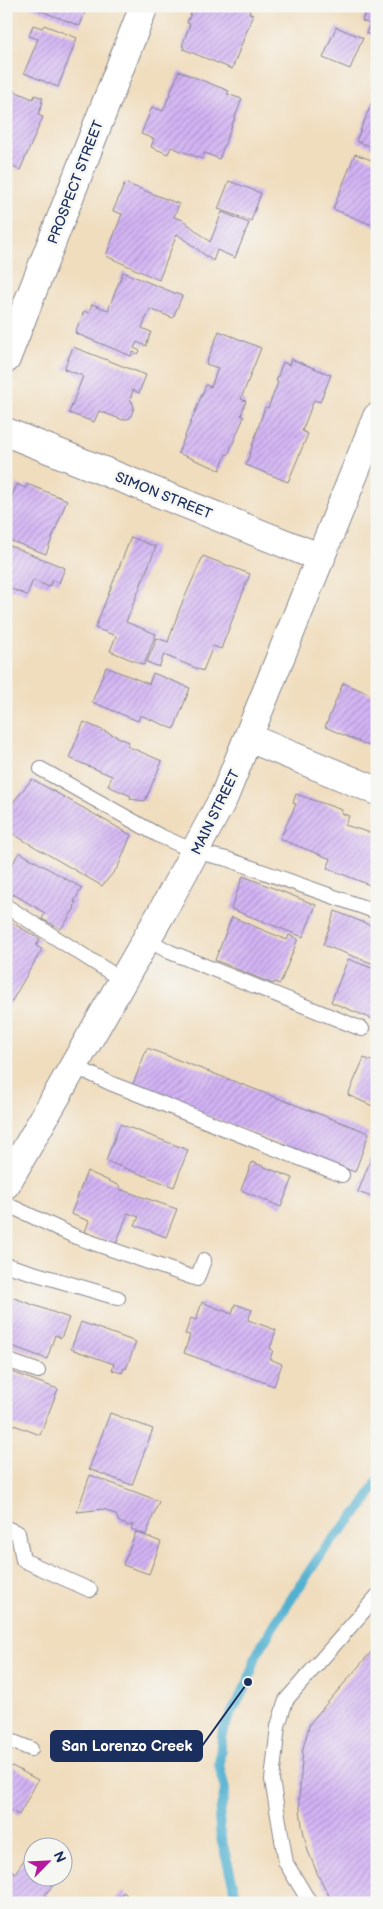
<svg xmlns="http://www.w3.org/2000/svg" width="383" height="1909" font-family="'Balsamiq Sans',sans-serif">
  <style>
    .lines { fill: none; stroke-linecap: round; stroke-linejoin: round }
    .stream { stroke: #51b0d0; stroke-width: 10 }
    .building { fill: url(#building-hatch) }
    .lane-casing { stroke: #86868e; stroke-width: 16 }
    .street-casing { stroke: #86868e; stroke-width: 30 }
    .lane { stroke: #fff; stroke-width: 14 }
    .street { stroke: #fff; stroke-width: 28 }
    .labels { text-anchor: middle; stroke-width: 5; stroke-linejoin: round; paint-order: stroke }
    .street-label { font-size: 14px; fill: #1b2f5e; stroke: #f6f6f2 }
    .leader { fill: none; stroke: #1b2f5e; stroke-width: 2 }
    .callout-dot { fill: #1b2f5e; stroke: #f6f6f2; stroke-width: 2 }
    .callout { fill: #1b2f5e; stroke: #1b2f5e; stroke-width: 2 }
    .callout-label { font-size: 15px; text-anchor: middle; font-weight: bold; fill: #fff }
  </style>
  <defs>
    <pattern id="building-hatch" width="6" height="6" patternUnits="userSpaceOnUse" patternTransform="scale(1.25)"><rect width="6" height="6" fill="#d3b3f4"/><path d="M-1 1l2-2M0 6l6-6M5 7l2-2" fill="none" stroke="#aa92c9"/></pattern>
  </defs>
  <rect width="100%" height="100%" fill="#f6f6f2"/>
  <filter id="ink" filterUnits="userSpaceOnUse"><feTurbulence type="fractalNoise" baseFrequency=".02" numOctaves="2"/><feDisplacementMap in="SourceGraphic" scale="10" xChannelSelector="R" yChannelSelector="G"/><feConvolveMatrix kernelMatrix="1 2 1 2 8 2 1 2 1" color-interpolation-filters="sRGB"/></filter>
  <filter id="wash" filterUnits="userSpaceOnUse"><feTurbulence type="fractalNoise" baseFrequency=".0096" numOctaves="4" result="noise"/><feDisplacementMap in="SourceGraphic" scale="20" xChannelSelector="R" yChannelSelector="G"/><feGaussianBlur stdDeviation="1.12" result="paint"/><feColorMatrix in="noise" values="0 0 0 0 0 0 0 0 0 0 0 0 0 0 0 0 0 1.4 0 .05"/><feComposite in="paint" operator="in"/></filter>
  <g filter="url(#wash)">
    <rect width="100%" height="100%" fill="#f0ddbe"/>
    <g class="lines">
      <polyline class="stream" points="238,1903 221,1838 219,1818 225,1790 219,1764 223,1729 248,1682 256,1656 272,1628 323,1551 363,1506 377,1482"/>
    </g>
    <g id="blocks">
      <g class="building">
        <polygon points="28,6 87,6 80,26"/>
        <polygon points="200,6 252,6 249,13 253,15 232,69 183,49 184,47 182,46 190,24 187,23 193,8 199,10"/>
        <polygon points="368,6 377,6 377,38 366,33 370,24 362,21"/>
        <polygon points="33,25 42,28 44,25 77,38 58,87 24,73 38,39 29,36"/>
        <polygon points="336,27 363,38 350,69 323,58"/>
        <polygon points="179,71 229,91 227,94 242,99 219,159 205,153 202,159 171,147 168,154 151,147 154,139 141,134 152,107 163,111"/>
        <polygon points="12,90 33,99 35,95 43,98 41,102 43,102 38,115 43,117 20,170 6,164 6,102"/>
        <polygon points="377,90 377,149 356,141"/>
        <polygon points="355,154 377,162 377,227 333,209"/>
        <polygon points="229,181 261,193 251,221 218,209"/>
        <polygon points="125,183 179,204 174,217 183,220 210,242 222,212 249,223 235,258 217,250 213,261 177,234 159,280 106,256 122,214 113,211"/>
        <polygon points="123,272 182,296 173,318 150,309 142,328 151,332 146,346 137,342 134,348 140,351 138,354 133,352 131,356 75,333 84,311 89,313 92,304 108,310"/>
        <polygon points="219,331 261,348 241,399 246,401 241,415 244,417 228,455 226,454 220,470 178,453 206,385 211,387 218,368 206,364"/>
        <polygon points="73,347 146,375 139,393 133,390 130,400 132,401 134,408 130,418 123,420 99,411 94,422 69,413 83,376 64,369"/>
        <polygon points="291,359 331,375 320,402 314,400 302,431 308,434 288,482 246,465 265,407 268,408 278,382 276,381 283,362 289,365"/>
        <polygon points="17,484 25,488 27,484 67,500 46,554 6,539 6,499 10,500"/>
        <polygon points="131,537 156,547 126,622 156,634 144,665 110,651 116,636 95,628"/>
        <polygon points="6,544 65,568 59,583 52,580 49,587 33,580 27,595 6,587"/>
        <polygon points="203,556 250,574 221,649 213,646 203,671 164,655 159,667 147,662 157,638 168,642 180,608"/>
        <polygon points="106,667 149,684 153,673 190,688 174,729 140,715 138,721 92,702"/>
        <polygon points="343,683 377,697 377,753 374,752 376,749 325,727"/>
        <polygon points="84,722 129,742 127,746 162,761 145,801 130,799 131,796 108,786 112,776 69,758"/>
        <polygon points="32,779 131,835 118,867 102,886 6,830 6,811"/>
        <polygon points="296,794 342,810 341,813 349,816 345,825 377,835 377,888 327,868 331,859 280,839 296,804 293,803"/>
        <polygon points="19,852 82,888 74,902 76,902 74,907 75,908 61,929 42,919 45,913 13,894 10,899 6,897 6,876"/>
        <polygon points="243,876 316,905 303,937 231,909"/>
        <polygon points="335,911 377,928 377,965 323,945"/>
        <polygon points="232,917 287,940 289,935 298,939 280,984 274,982 273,984 215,960"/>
        <polygon points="9,921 40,939 36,946 42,949 6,1011 6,926"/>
        <polygon points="348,959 377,970 372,986 377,988 377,1021 331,1002"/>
        <polygon points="147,1048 369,1133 355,1172 132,1087"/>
        <polygon points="364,1058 377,1063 377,1108 348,1095"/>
        <polygon points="120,1124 188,1150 174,1187 106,1161"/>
        <polygon points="377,1143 377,1199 358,1192"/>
        <polygon points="252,1162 293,1178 281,1207 241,1190"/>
        <polygon points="87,1171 120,1186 119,1189 177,1209 166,1237 135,1225 139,1217 128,1213 116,1244 85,1232 89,1221 71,1214"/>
        <polygon points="6,1295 69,1318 61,1338 55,1335 47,1359 12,1346 11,1351 6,1349"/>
        <polygon points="202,1302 232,1314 235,1304 252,1310 248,1320 276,1330 270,1349 273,1350 270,1359 282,1364 274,1386 184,1353 190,1335 185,1334 191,1318 196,1320"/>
        <polygon points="81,1322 136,1342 126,1369 124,1368 122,1373 112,1370 114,1364 71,1349"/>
        <polygon points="6,1370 58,1389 40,1435 6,1422"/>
        <polygon points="110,1413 153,1429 132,1485 89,1469"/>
        <polygon points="90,1475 159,1501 146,1535 131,1529 133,1524 129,1526 119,1522 116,1515 104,1509 77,1512"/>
        <polygon points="136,1532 161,1542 149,1574 123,1565"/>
        <polygon points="377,1645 377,1903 333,1903 318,1875 308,1851 302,1826 299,1800 303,1748 310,1723"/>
        <polygon points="12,1766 38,1780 19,1815 6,1808 6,1783 9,1779 6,1776"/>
        <polygon points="28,1854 32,1857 32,1876 60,1876 45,1895 55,1903 6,1903 6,1866 15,1873"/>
        <polygon points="124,1892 133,1903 110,1903"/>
      </g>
    </g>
  </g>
  <g filter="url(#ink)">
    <use href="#blocks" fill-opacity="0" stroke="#86868e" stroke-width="1"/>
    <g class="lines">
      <defs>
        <g id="lane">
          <polyline points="41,769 158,835 196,852 227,859 377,912"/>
          <polyline points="6,906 122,980"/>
          <polyline points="146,939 170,952 362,1029"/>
          <polyline points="74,1066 110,1083 342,1175"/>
          <polyline points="6,1204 76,1237 197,1279 204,1260"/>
          <polyline points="6,1265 118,1298"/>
          <polyline points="6,1360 38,1371"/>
          <polyline points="6,1528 18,1533 23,1560 90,1590"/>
          <polyline points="6,1739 31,1749"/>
          <polyline points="310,1903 286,1863 272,1780 278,1726 286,1700 377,1596"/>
        </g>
        <g id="street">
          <polyline points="6,359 144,6"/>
          <polyline points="6,432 321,558"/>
          <polyline points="249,738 377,791"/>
          <polyline points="6,1184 162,912 224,797 377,417"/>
        </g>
      </defs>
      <use href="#lane" class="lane-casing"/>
      <use href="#street" class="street-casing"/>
      <use href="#lane" class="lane"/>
      <use href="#street" class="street"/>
    </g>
  </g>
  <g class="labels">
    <g class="street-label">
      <text transform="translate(75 182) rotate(-69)" y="5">PROSPECT STREET</text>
      <text transform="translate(164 495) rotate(22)" y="5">SIMON STREET</text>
      <text transform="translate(215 812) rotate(-64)" y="5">MAIN STREET</text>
    </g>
  </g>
  <path class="leader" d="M248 1682L202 1746"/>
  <circle class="callout-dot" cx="248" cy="1682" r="5"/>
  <rect class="callout" x="51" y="1731" width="151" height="30" rx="5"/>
  <g class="callout-label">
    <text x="127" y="1751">San Lorenzo Creek</text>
  </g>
  <rect width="383" height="1909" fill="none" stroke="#f6f6f2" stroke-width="25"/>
  <g transform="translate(48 1862) rotate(66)"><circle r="24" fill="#f6f6f2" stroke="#9ea6b7"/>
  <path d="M0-4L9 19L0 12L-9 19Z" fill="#b5179e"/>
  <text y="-8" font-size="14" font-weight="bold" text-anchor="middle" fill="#1b2f5e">N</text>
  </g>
</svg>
